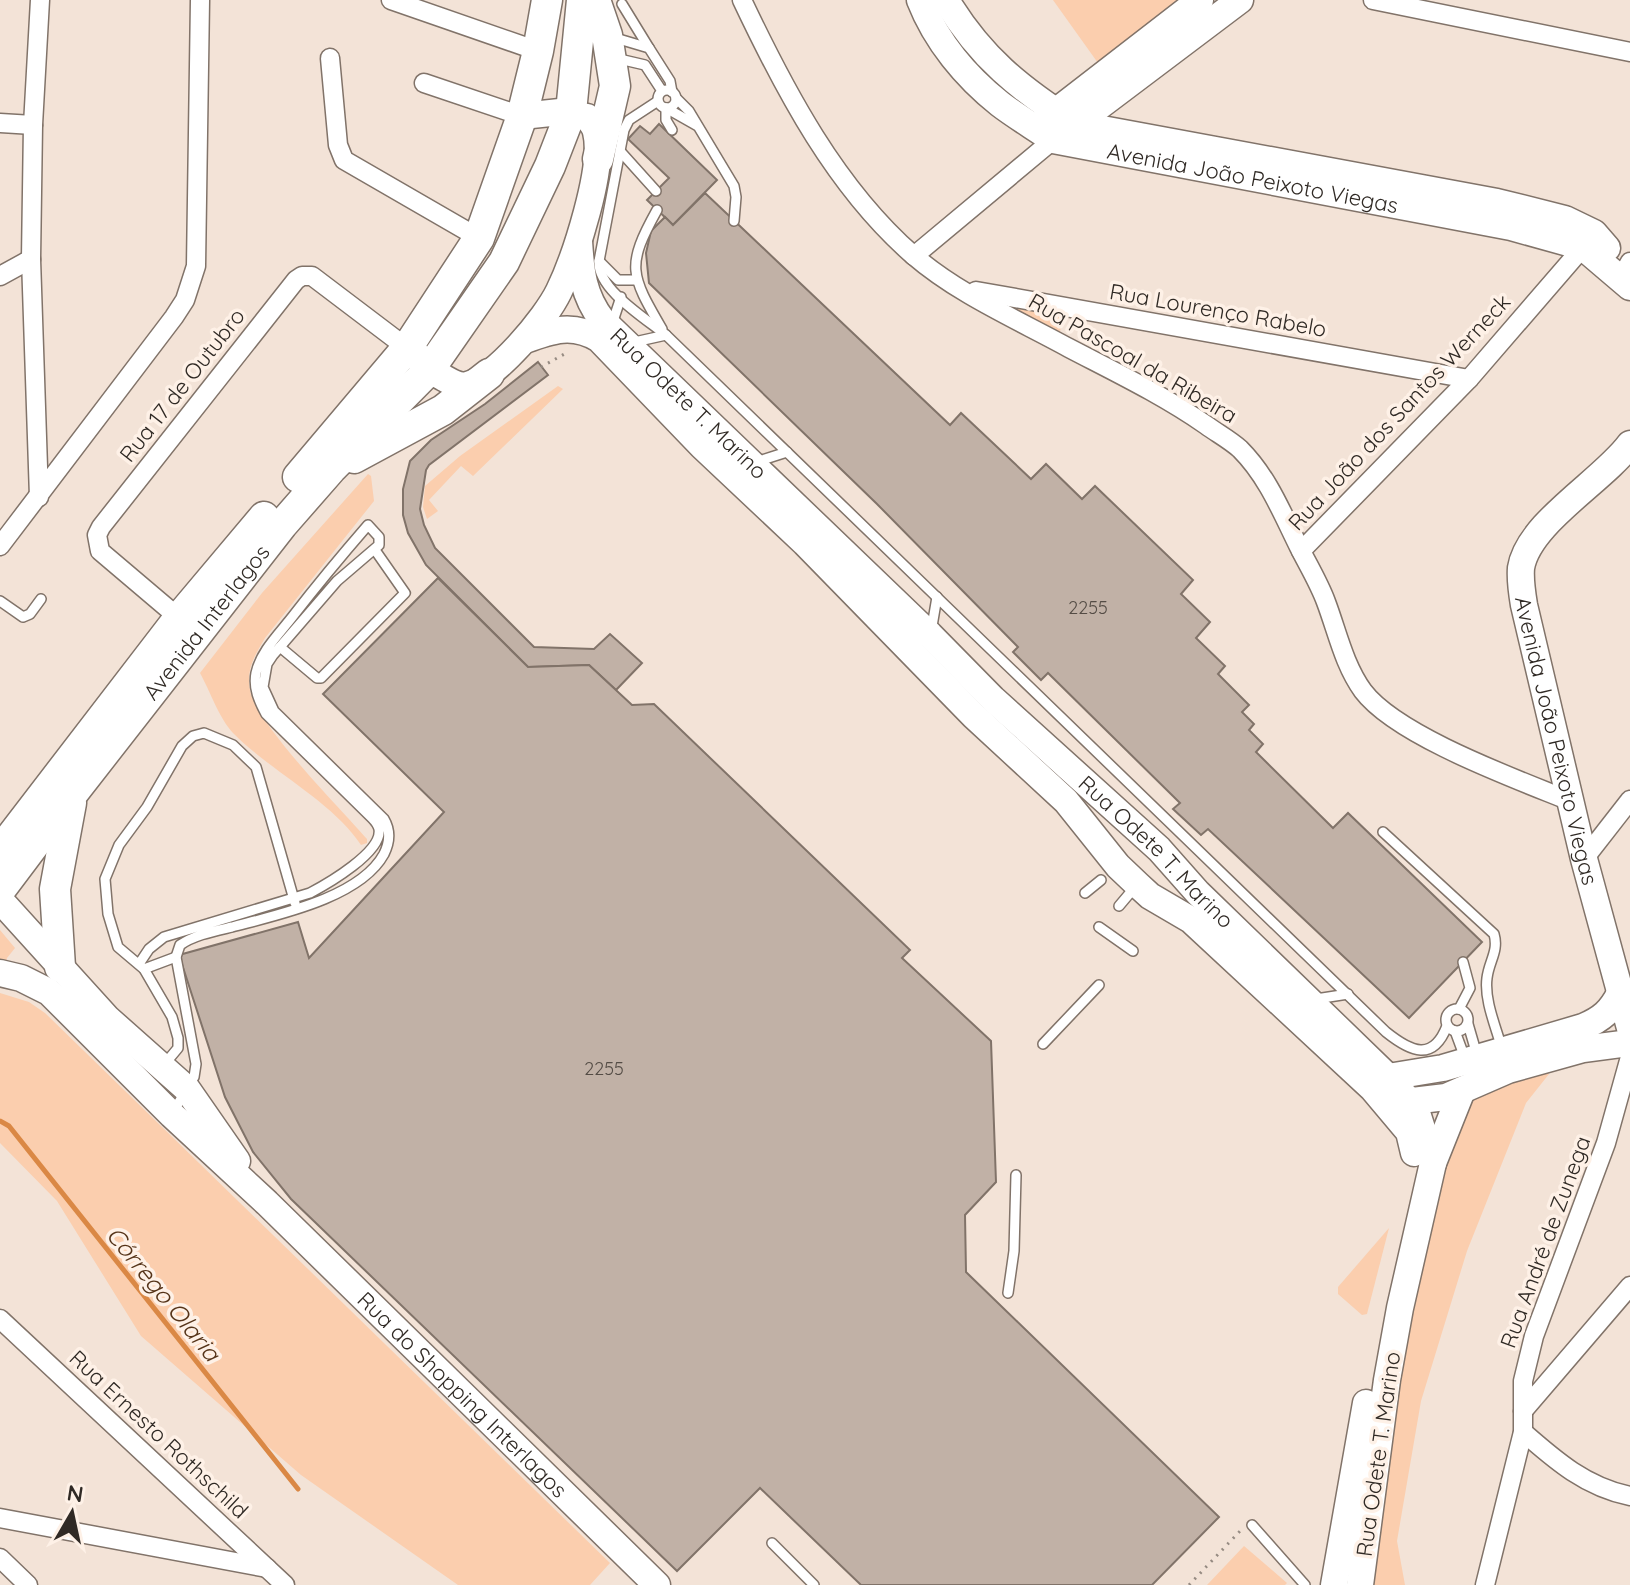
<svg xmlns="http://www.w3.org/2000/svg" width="1630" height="1585" font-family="Quicksand,sans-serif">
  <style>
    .green { fill: #fbceae }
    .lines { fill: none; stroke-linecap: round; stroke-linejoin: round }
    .stream { stroke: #da8845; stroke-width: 5 }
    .building { fill: #c1b1a6; stroke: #817369; stroke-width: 2 }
    .lane-casing { stroke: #817369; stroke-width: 12 }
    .street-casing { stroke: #817369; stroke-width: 21 }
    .secondary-casing { stroke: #817369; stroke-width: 29 }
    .primary-casing { stroke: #817369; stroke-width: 33 }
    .path { stroke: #968b82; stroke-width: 3; stroke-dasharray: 2 6; stroke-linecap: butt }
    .lane { stroke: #fff; stroke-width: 9 }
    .street { stroke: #fff; stroke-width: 18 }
    .secondary { stroke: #fff; stroke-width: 26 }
    .primary { stroke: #fff; stroke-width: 30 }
    .labels { text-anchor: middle; stroke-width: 7; stroke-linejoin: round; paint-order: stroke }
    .number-label { font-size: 18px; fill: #544c45 }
    .street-label { font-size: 22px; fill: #302a25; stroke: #fef1e7 }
    .water-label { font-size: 24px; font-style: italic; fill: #563419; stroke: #fef1e7 }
  </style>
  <rect width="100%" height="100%" fill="#f3e3d7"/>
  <g class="green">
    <polygon points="1053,0 1183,0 1098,63"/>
    <polygon points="999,304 1064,314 1059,336"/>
    <polygon points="558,386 563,389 473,476 461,466 429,500 438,511 427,519 423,507 425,486 460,456"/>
    <path d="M368 474 371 476 374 501 265 638C255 655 246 669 250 690 256 724 341 809 367 839V843L361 845C332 801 270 771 233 733 219 718 210 691 200 673L262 593Z"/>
    <polygon points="0,930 15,948 7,958 4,968 0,967"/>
    <polygon points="0,993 29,1002 45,1013 610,1563 590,1585 458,1585 301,1475 141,1336 57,1201 0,1143"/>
    <polygon points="1545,1071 1549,1074 1526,1103 1467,1251 1421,1401 1397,1541 1405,1585 1368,1585 1413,1289 1456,1124 1471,1095"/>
    <polygon points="1389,1228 1367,1314 1362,1315 1338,1294 1338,1287"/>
    <polygon points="1244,1546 1287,1583 1285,1585 1207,1585"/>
  </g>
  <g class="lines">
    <polyline class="stream" points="0,1121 9,1126 298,1489"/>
  </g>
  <g class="building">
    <polygon points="659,124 717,180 673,225 647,200 669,178 628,139 640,126 650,134"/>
    <polygon points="705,193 950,425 961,413 1031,479 1046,464 1082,499 1095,486 1193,580 1181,594 1210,622 1196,638 1225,666 1218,674 1249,705 1242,712 1254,724 1249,730 1263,744 1256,752 1333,828 1348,813 1482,942 1409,1018 1208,829 1201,835 1173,809 1180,803 1048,673 1041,680 1013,652 1018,647 877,504 649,283 646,253 651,231 665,217 673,225"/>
    <polygon points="538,362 548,375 429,465 426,470 420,509 424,525 435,548 534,647 594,649 610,634 642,663 616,690 589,665 528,667 426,565 408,533 403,515 403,489 410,461 431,440 485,404"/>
    <polygon points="438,578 528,667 589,665 632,705 654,704 910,950 902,958 991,1041 996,1182 965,1215 966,1272 1219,1517 1152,1585 861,1585 760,1488 677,1571 291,1199 253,1152 225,1097 179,955 298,922 309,958 444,812 323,694"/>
  </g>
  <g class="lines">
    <defs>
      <g id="lane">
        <polyline points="622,4 649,48"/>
        <polyline points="612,37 649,48 670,81 672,92"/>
        <polyline points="615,58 645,65 662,91"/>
        <circle cx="667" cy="99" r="9"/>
        <polyline points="676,98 689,111 734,186 736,197 734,221"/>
        <path d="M658 101 629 120 624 130 599 261C597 289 645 318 666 335L1386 1032C1411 1052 1433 1062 1447 1026"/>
        <polyline points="666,108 696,125"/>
        <polyline points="666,108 666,120 672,130"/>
        <polyline points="620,151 656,191"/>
        <path d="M657 210C626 266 630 274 662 329"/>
        <polyline points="599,261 618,280 636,280"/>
        <polyline points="612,324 621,297"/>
        <polyline points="630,343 666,335"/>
        <polyline points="756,462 787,452"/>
        <polyline points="0,601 23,617 30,614 41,599"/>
        <polyline points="931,632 937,597"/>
        <polyline points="280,647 317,678 321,678 405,593 375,550"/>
        <path d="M1383 832 1494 934C1499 951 1489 961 1487 978 1484 1000 1496 1027 1502 1049"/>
        <polyline points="1085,893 1101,880"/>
        <polyline points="1119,906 1135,887"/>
        <polyline points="1099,927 1133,951"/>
        <path d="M139 964 149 949 164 937 310 893C327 884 383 852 379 829 378 825 375 821 372 818L266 714C259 701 253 688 256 673 261 651 279 634 293 616 317 585 342 555 368 525L379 537V545L337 581 273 655 267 664 263 687 274 711 384 819C391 831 390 842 384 854 360 898 277 915 232 927 215 931 194 935 180 945L176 957 196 1064 194 1077 173 1112"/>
        <polyline points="144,969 176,957"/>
        <polyline points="1316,999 1348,994"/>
        <circle cx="1457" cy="1020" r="11"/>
        <polyline points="1459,1009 1470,988 1463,962"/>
        <polyline points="1468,1024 1477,1055"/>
        <polyline points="1455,1031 1465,1058"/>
        <polyline points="1043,1044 1099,985"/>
        <polyline points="163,1066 178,1048 178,1038 172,1017 144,969 118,947 108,914 105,879 119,845 147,807 182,746 193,736 204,733 233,745 256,767 295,903"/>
        <polyline points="1008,1293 1014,1251 1016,1175"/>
        <polyline points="1252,1525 1305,1585"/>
        <polyline points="772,1543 814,1585"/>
      </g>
      <g id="street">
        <polyline points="391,0 538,51"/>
        <path d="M742 0C785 91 836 188 913 255 958 294 1016 319 1069 348 1115 372 1163 395 1206 425 1217 433 1230 440 1240 449 1268 477 1282 513 1299 547 1308 565 1319 583 1326 602 1337 631 1344 665 1363 691 1397 736 1516 779 1570 801"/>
        <polyline points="1373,0 1630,52"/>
        <polyline points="330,58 338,145 344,160 479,238"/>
        <polyline points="424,83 522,116"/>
        <polyline points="0,123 33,125"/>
        <polyline points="914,256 1053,140"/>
        <polyline points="1626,269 1630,262"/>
        <polyline points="0,276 31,259"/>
        <polyline points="976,291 1469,379"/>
        <polyline points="39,497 31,259 33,125 40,0"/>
        <polyline points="0,546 174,317 185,300 196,266 200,0"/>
        <polyline points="1301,551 1469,379 1590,239"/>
        <polyline points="179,618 100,551 97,535 101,527 296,280 302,276 312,276 407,348"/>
        <polyline points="1584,859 1630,800"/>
        <polyline points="0,1319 285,1585"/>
        <polyline points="1523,1411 1630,1286"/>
        <path d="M1523 1432C1556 1461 1586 1487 1630 1496"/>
        <polyline points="0,1518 267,1568"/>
        <polyline points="0,1558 28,1585"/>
        <polyline points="1485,1585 1523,1432 1523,1381 1534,1336 1606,1143 1630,1057"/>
      </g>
      <g id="secondary">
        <path id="s1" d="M920 0C936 41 966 77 1000 104 1017 117 1036 128 1053 140L1511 227 1583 247 1630 287"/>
        <path d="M946 0C980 57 1020 89 1075 124L1497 202 1565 219 1594 233 1607 248"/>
        <polyline points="1045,120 1200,0"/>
        <polyline points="1069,129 1240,0"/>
        <path id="s2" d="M579 241C581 272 583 295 602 320L930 635 993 699 1159 849 1198 893 1388 1077 1410 1102 1418 1116 1433 1163 1400 1308 1387 1380 1360 1585"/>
        <path d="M525 340C552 330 573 323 599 339L702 446 805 543 974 716 1066 801 1118 866 1138 885 1150 896 1191 920 1372 1088 1409 1132 1414 1153"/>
        <path d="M417 355C421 367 433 372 444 378 451 382 459 387 467 385 496 378 546 318 559 291 575 258 605 167 596 132 595 126 591 122 587 117L560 112 522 116"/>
        <path id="s3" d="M1630 444C1603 481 1528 523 1521 568 1520 580 1522 593 1524 605L1584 859 1630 1028"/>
        <polyline points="0,900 107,1018 187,1089 237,1161"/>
        <path id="s4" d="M0 973 21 978 49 992 172 1115 267 1203 657 1585"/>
        <path d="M1376 1085 1388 1077 1443 1068 1583 1027C1602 1019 1611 1011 1620 993"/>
        <polyline points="1395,1103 1446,1097 1508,1070 1583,1049 1630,1043"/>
        <polyline points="1433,1163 1461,1093"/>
        <polyline points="1334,1585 1366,1403"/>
      </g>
      <g id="primary">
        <polyline points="595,0 607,35 615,86 598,159"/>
        <polyline points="354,458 443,410 489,374"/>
        <polyline points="298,477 407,348 479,238 522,116 538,51 547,0"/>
        <polyline points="0,851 179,618 264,517"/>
        <path id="s5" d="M0 890 73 793 282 525 331 469 429 370 504 262 550 166 571 112 582 0"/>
        <polyline points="60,967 55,889 71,803"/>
      </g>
    </defs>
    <use href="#lane" class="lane-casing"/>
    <use href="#street" class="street-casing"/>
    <use href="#secondary" class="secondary-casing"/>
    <use href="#primary" class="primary-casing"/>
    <g class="path">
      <polyline points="541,367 568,352"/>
      <polyline points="1189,1585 1241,1530"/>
    </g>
    <use href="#lane" class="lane"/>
    <use href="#street" class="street"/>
    <use href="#secondary" class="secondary"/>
    <use href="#primary" class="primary"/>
  </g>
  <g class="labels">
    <g class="number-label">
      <text x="1088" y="614">2255</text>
      <text x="604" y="1075">2255</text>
    </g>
    <g class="street-label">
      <text dy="8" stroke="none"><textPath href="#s1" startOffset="400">Avenida João Peixoto Viegas</textPath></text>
      <text transform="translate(1218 310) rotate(10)" y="8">Rua Lourenço Rabelo</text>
      <text transform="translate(1133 358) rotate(30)" y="8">Rua Pascoal da Ribeira</text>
      <text transform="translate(182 385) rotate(-52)" y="8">Rua 17 de Outubro</text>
      <text dy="8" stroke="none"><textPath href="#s2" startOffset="204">Rua Odete T. Marino</textPath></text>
      <text transform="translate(1399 412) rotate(-47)" y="8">Rua João dos Santos Werneck</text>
      <text dy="8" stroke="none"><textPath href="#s5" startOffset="338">Avenida Interlagos</textPath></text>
      <text dy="8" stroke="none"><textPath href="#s3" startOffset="344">Avenida João Peixoto Viegas</textPath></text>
      <text dy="8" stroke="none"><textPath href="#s2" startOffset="852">Rua Odete T. Marino</textPath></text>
      <text transform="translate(1545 1242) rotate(-70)" y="8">Rua André de Zunega</text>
      <text dy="8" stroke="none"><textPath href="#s4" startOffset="630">Rua do Shopping Interlagos</textPath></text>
      <text transform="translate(159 1434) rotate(43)" y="8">Rua Ernesto Rothschild</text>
      <text transform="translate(1378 1454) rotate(-82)" y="8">Rua Odete T. Marino</text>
    </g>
    <g class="water-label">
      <text transform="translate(163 1294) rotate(51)" y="8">Córrego Olaria</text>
    </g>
  </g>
  <g transform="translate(72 1513) rotate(9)" stroke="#fef1e7" stroke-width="6" paint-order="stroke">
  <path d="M0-6L14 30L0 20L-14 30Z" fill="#302a25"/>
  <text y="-12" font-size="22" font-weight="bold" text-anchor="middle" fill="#302a25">N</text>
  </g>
</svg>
